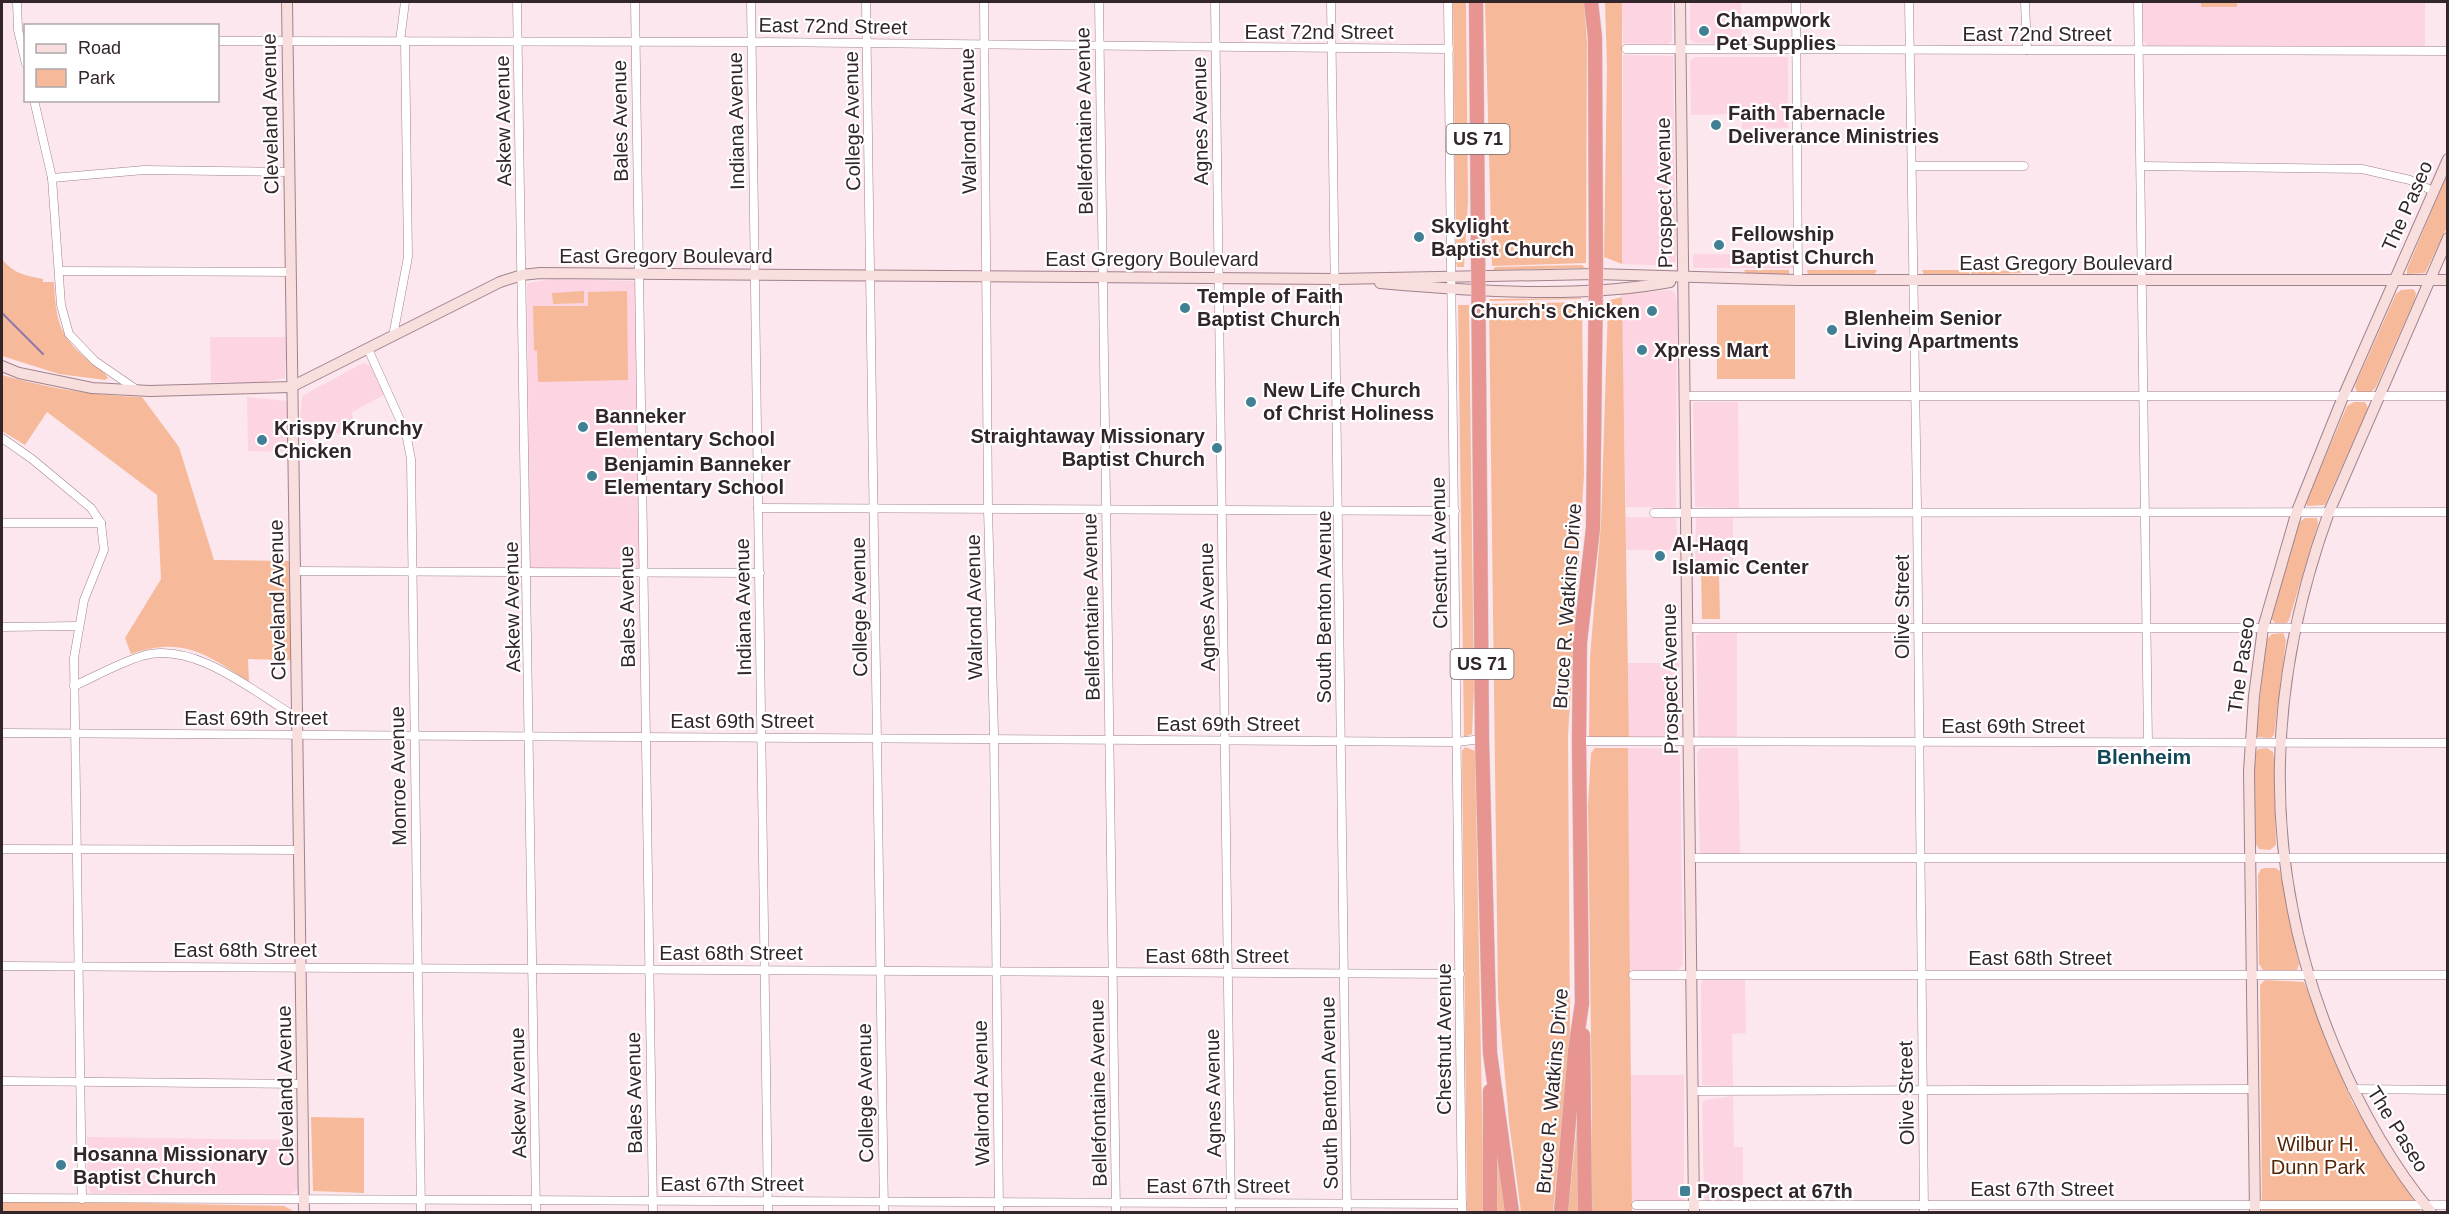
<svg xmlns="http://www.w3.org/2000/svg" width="2449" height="1214" font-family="Helvetica,sans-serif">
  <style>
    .built { fill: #fdd4e2 }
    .green { fill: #f6ba9a }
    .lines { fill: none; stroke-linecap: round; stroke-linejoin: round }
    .stream { stroke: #9078ac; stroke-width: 2 }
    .street-casing { stroke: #a0828c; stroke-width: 9 }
    .secondary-casing { stroke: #a0828c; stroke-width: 12 }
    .highway-casing { stroke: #d2cfd0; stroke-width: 15 }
    .street { stroke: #fff; stroke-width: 8 }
    .secondary { stroke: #f8dfde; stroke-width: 10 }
    .highway { stroke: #e89592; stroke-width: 14 }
    .poi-dot { fill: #417f94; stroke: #fff; stroke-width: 2 }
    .labels { text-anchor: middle; stroke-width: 4.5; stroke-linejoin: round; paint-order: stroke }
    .shield { fill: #fff; stroke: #70676a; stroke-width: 1.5 }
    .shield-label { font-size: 18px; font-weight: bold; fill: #32262a }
    .poi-label { font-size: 20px; font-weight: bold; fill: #32262a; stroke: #fff; text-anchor: start }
    .street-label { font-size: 20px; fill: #32262a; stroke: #fff }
    .park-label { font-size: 20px; fill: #552505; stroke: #fff }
    .neighbourhood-label { font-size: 21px; font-weight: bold; fill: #144858; stroke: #fff }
  </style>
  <rect width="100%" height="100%" fill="#fce7ee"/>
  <g class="built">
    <polygon points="1622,2 1672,2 1672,41 1667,44 1623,43"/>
    <polygon points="1690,2 1741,2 1742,44 1694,43 1690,39"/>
    <polygon points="2143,2 2425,2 2425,46 2148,46 2143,41"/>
    <polygon points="1623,55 1673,56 1676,261 1672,266 1622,264"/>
    <polygon points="1695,57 1788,57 1788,128 1742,129 1742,114 1691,115 1690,61"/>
    <rect x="1693" y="254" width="102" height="14"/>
    <polygon points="553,279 636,281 641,571 530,570 527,283"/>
    <polygon points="1670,290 1675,293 1677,301 1676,508 1626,507 1621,294"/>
    <polygon points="210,337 287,337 285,378 259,383 211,382"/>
    <polygon points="363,363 370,365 384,395 352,412 355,433 299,434 302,396"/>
    <polygon points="247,397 288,401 289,452 248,451"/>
    <polygon points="1693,402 1738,402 1739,508 1695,507"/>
    <polygon points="1626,517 1676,518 1678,550 1626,550"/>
    <polygon points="1696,518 1733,518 1733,571 1695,571"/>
    <polygon points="1700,633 1737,633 1737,739 1698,737 1696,636"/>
    <polygon points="1628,663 1679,663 1680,738 1629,739"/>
    <polygon points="1628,748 1680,749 1683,965 1678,970 1630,970"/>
    <polygon points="1701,748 1738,748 1740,854 1703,855 1700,852 1697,753"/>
    <polygon points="1705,979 1745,979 1746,1033 1732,1034 1733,1086 1702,1085 1701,982"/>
    <polygon points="1631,1075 1684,1075 1684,1201 1632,1202"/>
    <polygon points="1733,1096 1734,1147 1743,1147 1743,1202 1707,1202 1704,1198 1702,1104 1705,1100"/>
    <polygon points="87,1137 299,1140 299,1189 290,1194 91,1193 87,1184"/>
  </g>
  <g class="green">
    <polygon points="1453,2 1466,2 1468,202 1464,267 1457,267 1456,261"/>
    <polygon points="1485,2 1584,2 1587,42 1586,263 1492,266"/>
    <polygon points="1605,2 1622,2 1622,264 1604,257 1607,67"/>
    <rect x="2201" y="2" width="36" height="5"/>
    <polygon points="2447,175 2448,225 2425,273 2407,274 2407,269"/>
    <path d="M2 259C12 273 26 276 43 279V282H54C56 319 58 335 87 359 94 365 104 370 108 378L105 380 59 374 2 356Z"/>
    <polygon points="1582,265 1585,268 1493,270 1495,267"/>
    <polygon points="1744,270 1789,270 1789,274 1747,275"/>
    <polygon points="1807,270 1877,270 1874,275 1808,275"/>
    <polygon points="1922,270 1969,270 1970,275 1924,275"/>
    <polygon points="1971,270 2021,271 2021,273 1971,275"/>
    <polygon points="2413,289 2416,293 2415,299 2376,387 2371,392 2358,392 2355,388 2356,383 2396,294 2401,290"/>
    <polygon points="584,291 584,303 553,304 552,293"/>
    <polygon points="627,291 628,380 538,382 537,351 534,350 533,306 588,306 588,292"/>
    <polygon points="1622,297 1629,739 1589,738 1590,657 1601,523 1608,306 1610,300"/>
    <polygon points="1581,298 1581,299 1489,301 1490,299"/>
    <polygon points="1582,302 1584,475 1568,736 1570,1035 1553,1212 1521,1212 1509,1122 1498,998 1489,304"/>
    <polygon points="1458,305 1469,305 1474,688 1472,734 1464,737"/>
    <rect x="1717" y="305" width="78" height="74"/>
    <path d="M2 375C49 388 93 396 142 397L179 447 214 560 289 561 292 660 248 659 249 682C206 654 183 636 131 654L125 638 161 579 157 495 47 412 25 445 2 431Z"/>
    <polygon points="2354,402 2365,402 2368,408 2325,505 2307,506 2306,502 2347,406"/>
    <polygon points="2305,518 2317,518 2318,524 2289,620 2287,623 2275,623 2271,618 2298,523"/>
    <polygon points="1701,571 1719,571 1720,619 1702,619"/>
    <polygon points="2283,633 2286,640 2274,735 2271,738 2256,737 2266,640 2272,634"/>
    <polygon points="1465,747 1475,751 1484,1212 1467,1212 1462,751"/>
    <polygon points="1595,748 1628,748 1632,1212 1590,1212 1592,1116 1588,805 1591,753"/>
    <polygon points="2267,748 2273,752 2274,758 2276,845 2270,850 2259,849 2255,843 2254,755 2258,749"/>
    <polygon points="2266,868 2276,868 2280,871 2299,964 2297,970 2263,970 2259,964 2258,875 2261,869"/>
    <polygon points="2265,980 2304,982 2352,1102 2421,1212 2262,1212 2260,985"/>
    <polygon points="311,1117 364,1118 364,1193 313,1191"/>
    <polygon points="1577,1124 1579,1212 1568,1212"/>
    <polygon points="1496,1127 1506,1212 1494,1212"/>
    <polygon points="2,1200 284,1206 295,1212 2,1212"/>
  </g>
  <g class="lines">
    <polyline class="stream" points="2,313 43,354"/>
    <defs>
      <g id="street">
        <polyline points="17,2 18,30 26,64"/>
        <polyline points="517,2 536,1212"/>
        <polyline points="635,2 653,1212"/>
        <polyline points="751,2 768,1212"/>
        <polyline points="866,2 884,1212"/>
        <polyline points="984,2 988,509 994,734 999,1212"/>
        <polyline points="1099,2 1116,1212"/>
        <polyline points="1215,2 1231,1212"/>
        <polyline points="1331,2 1347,1212"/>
        <polyline points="1448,2 1462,1212"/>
        <polyline points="1796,2 1798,280"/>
        <polyline points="1909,2 1917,506 1924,1212"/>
        <polyline points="2025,2 2027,50"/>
        <polyline points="2138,2 2148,743"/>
        <polyline points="218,41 751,42 1449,49"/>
        <polyline points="400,41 405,2"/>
        <polyline points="1626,49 2448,51"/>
        <polyline points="34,100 52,178 61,305 69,334 95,361 137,390"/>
        <polyline points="1912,166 2024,166"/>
        <polyline points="2141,166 2362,169 2410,180 2433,191"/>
        <polyline points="52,178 144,170 288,172"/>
        <polyline points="59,271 290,272"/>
        <polyline points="393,336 408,257 405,41"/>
        <polyline points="368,349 406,433 411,459 421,1212"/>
        <polyline points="1685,396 2448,396"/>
        <polyline points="2,438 32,459 91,508 101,523 104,550 84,600 74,658 82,1199"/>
        <polyline points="758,508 1455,511"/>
        <polyline points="1654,513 2448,512"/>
        <polyline points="2,523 101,523"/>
        <polyline points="295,571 760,573"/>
        <polyline points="2,627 78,626"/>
        <polyline points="1688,628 2448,628"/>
        <path d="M74 686C96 676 119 663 142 656 193 640 254 692 296 717"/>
        <polyline points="2,733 1457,742 1482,739"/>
        <polyline points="1579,741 2448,743"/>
        <polyline points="2,849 298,850"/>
        <polyline points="1690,858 2448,858"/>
        <polyline points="2,966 1460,974"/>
        <polyline points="1633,975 2448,975"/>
        <polyline points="2,1081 302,1084"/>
        <polyline points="2352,1089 2448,1090"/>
        <polyline points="1693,1091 2253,1089"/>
        <polyline points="2,1198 1462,1204"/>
        <polyline points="1636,1205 2448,1205"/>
      </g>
      <g id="secondary">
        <polyline points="287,2 304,1212"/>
        <polyline points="1680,2 1694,1212"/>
        <path d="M1380 283C1472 291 1578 299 1670 282"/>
        <polyline points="2,366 19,373 92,388 150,391 291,387 500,282 522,275 540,273 1336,279 1596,274 1798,280 2448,280"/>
        <polyline points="2255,1212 2249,771 2254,696 2263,628 2297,511 2343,397 2448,159"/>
        <path d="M2431 1212C2391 1164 2359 1106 2335 1048 2261 871 2264 691 2329 512L2448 238"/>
      </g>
      <g id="highway">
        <polyline points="1476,2 1482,739 1490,1053 1512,1212"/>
        <polyline points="1583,1035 1585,1212"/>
        <polyline points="1490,1212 1490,1091"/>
        <polyline points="1561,1212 1575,1051 1582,1003 1579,741 1580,642 1593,528 1596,274 1595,37 1591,2"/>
      </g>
    </defs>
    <use href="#street" class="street-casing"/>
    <use href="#secondary" class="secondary-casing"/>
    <use href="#highway" class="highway-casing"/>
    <use href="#street" class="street"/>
    <use href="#secondary" class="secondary"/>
    <use href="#highway" class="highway"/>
  </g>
  <g class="poi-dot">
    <circle cx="1704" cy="31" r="6"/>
    <circle cx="1716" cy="125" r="6"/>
    <circle cx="1419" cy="237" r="6"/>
    <circle cx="1719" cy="245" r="6"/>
    <circle cx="1185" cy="308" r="6"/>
    <circle cx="1652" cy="311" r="6"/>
    <circle cx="1832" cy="330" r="6"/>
    <circle cx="1642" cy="350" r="6"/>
    <circle cx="1251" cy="402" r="6"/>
    <circle cx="583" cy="427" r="6"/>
    <circle cx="262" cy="440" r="6"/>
    <circle cx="1217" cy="448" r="6"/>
    <circle cx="592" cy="476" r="6"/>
    <circle cx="1660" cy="556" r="6"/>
    <circle cx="61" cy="1165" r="6"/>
    <rect x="1679" y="1185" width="12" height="12" rx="3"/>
  </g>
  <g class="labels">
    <g class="shield">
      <rect x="1446.5" y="124" width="63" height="30" rx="4.5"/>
      <rect x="1450.5" y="649" width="63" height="30" rx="4.5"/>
    </g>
    <g class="shield-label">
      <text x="1478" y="145">US 71</text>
      <text x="1482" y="670">US 71</text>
    </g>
    <g class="poi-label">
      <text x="1716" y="27">Champwork<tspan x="1716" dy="23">Pet Supplies</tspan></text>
      <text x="1728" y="120">Faith Tabernacle<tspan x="1728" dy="23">Deliverance Ministries</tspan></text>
      <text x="1431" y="233">Skylight<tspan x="1431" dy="23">Baptist Church</tspan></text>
      <text x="1731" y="241">Fellowship<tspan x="1731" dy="23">Baptist Church</tspan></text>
      <text x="1197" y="303">Temple of Faith<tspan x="1197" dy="23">Baptist Church</tspan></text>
      <text x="1640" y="318" text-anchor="end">Church's Chicken</text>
      <text x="1844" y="325">Blenheim Senior<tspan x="1844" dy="23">Living Apartments</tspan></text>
      <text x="1654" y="357">Xpress Mart</text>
      <text x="1263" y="397">New Life Church<tspan x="1263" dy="23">of Christ Holiness</tspan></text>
      <text x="595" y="423">Banneker<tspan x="595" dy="23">Elementary School</tspan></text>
      <text x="274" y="435">Krispy Krunchy<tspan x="274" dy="23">Chicken</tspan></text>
      <text x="1205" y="443" text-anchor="end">Straightaway Missionary<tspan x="1205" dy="23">Baptist Church</tspan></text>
      <text x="604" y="471">Benjamin Banneker<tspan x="604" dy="23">Elementary School</tspan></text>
      <text x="1672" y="551">Al-Haqq<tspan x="1672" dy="23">Islamic Center</tspan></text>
      <text x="73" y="1161">Hosanna Missionary<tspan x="73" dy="23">Baptist Church</tspan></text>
      <text x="1697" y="1198">Prospect at 67th</text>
    </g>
    <g class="street-label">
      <text transform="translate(833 26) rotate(1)" y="7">East 72nd Street</text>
      <text x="1319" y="39">East 72nd Street</text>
      <text x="2037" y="41">East 72nd Street</text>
      <text transform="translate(270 114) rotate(-91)" y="7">Cleveland Avenue</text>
      <text transform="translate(503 121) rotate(-91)" y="7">Askew Avenue</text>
      <text transform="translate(620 121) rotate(-91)" y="7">Bales Avenue</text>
      <text transform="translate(736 121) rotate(-91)" y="7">Indiana Avenue</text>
      <text transform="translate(852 121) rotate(-91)" y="7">College Avenue</text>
      <text transform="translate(968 121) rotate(-91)" y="7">Walrond Avenue</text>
      <text transform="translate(1084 121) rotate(-91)" y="7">Bellefontaine Avenue</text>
      <text transform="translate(1200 121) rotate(-91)" y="7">Agnes Avenue</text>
      <text transform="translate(1664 193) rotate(-91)" y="7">Prospect Avenue</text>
      <text transform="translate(2407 206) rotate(-66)" y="7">The Paseo</text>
      <text x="666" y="263">East Gregory Boulevard</text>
      <text x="1152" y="266">East Gregory Boulevard</text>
      <text x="2066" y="270">East Gregory Boulevard</text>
      <text transform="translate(1439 553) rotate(-91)" y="7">Chestnut Avenue</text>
      <text transform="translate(277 600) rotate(-91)" y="7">Cleveland Avenue</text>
      <text transform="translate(1567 606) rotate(-86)" y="7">Bruce R. Watkins Drive</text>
      <text transform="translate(512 607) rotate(-91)" y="7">Askew Avenue</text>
      <text transform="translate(627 607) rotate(-91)" y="7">Bales Avenue</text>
      <text transform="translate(743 607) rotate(-91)" y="7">Indiana Avenue</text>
      <text transform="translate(859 607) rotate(-91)" y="7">College Avenue</text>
      <text transform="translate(974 607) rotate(-91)" y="7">Walrond Avenue</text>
      <text transform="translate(1091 607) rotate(-91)" y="7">Bellefontaine Avenue</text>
      <text transform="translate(1207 607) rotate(-91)" y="7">Agnes Avenue</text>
      <text transform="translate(1324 607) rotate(-90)" y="7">South Benton Avenue</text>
      <text transform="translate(1902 607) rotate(-90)" y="7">Olive Street</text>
      <text transform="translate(2241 665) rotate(-82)" y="7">The Paseo</text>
      <text transform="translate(1670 679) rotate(-91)" y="7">Prospect Avenue</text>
      <text x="256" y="725">East 69th Street</text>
      <text x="742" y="728">East 69th Street</text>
      <text x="1228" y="731">East 69th Street</text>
      <text x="2013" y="733">East 69th Street</text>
      <text transform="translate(398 776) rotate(-91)" y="7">Monroe Avenue</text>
      <text x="245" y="957">East 68th Street</text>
      <text x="731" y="960">East 68th Street</text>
      <text x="1217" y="963">East 68th Street</text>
      <text x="2040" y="965">East 68th Street</text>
      <text transform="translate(1444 1039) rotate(-90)" y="7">Chestnut Avenue</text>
      <text transform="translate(285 1086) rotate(-91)" y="7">Cleveland Avenue</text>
      <text transform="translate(1552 1091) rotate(-85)" y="7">Bruce R. Watkins Drive</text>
      <text transform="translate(518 1093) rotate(-91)" y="7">Askew Avenue</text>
      <text transform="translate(634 1093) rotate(-91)" y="7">Bales Avenue</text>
      <text transform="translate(865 1093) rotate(-91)" y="7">College Avenue</text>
      <text transform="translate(981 1093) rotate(-91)" y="7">Walrond Avenue</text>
      <text transform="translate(1098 1093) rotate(-91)" y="7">Bellefontaine Avenue</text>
      <text transform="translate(1213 1093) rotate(-91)" y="7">Agnes Avenue</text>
      <text transform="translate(1329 1093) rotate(-91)" y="7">South Benton Avenue</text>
      <text transform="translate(1906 1093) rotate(-91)" y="7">Olive Street</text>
      <text transform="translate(2398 1129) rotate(58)" y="7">The Paseo</text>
      <text x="732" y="1191">East 67th Street</text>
      <text x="1218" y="1193">East 67th Street</text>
      <text x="2042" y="1196">East 67th Street</text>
    </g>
    <g class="park-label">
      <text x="2318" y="1151">Wilbur H.<tspan x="2318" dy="23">Dunn Park</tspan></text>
    </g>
    <g class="neighbourhood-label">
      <text x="2144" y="764">Blenheim</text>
    </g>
  </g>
  <rect width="2449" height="1214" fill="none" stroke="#32262a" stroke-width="6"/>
  <rect x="24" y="24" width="195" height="78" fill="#ffffff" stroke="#ada8aa" stroke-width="1.5"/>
  <rect x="36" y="44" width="30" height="9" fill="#f8dfde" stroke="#ada8aa" stroke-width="1.5"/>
  <text x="78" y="54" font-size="18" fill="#32262a">Road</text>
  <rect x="36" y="69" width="30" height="18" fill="#f6ba9a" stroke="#ada8aa" stroke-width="1.5"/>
  <text x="78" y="84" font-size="18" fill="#32262a">Park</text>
</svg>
